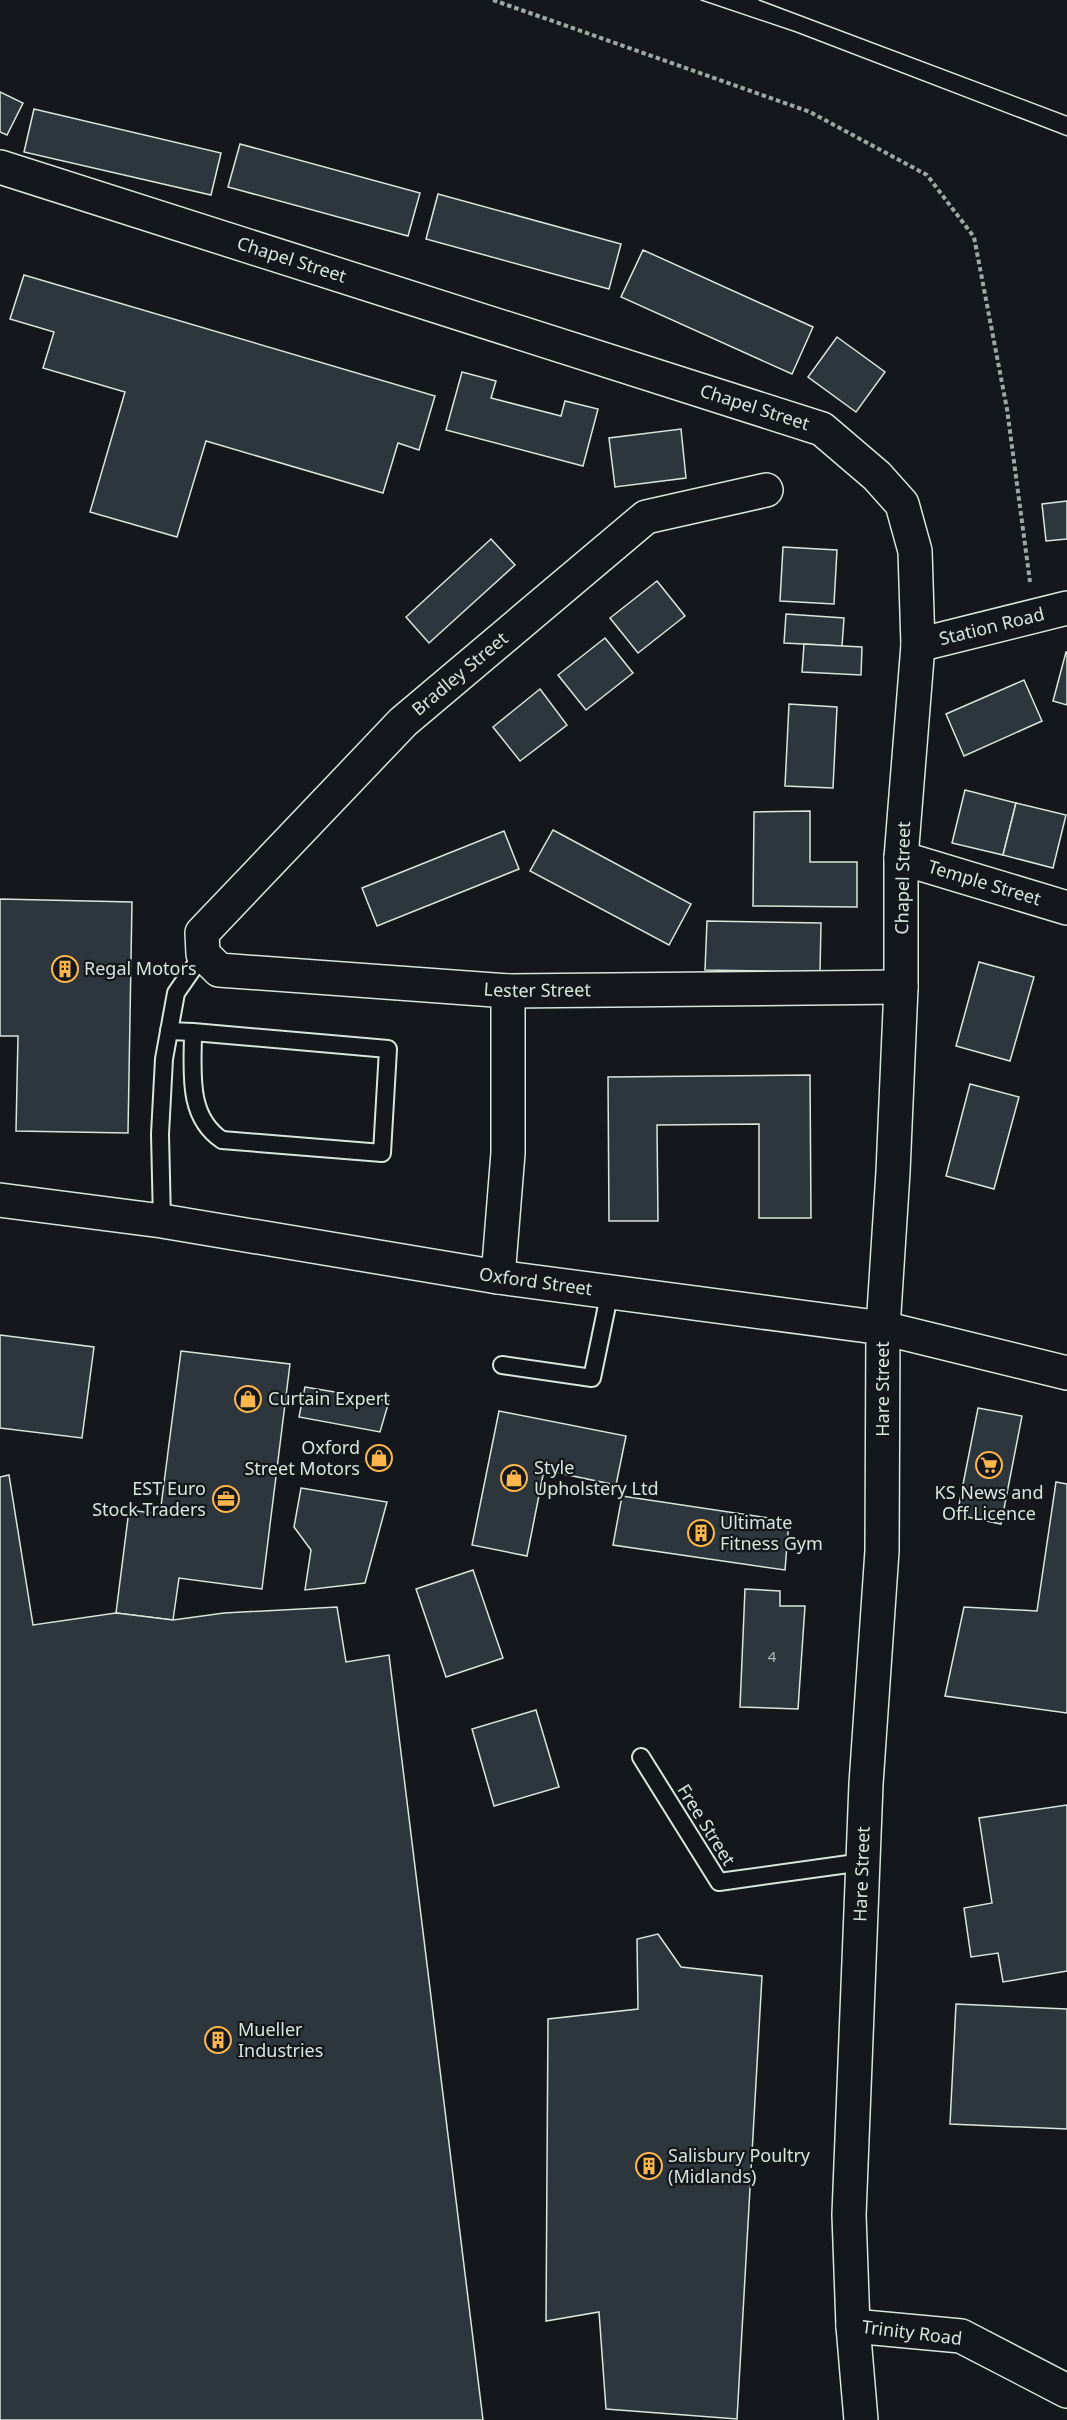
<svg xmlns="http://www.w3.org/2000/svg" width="1067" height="2420" font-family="'Noto Sans',sans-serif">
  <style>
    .building { fill: #2c363c; stroke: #d8e6dc; stroke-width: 1.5 }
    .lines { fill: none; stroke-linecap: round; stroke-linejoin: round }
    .lane-casing { stroke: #d8e6dc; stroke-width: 20 }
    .street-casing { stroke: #d8e6dc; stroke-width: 36 }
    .highway-casing { stroke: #d8e6dc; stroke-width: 36 }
    .path { stroke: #9da8a2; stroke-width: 4; stroke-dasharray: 4.5 3; stroke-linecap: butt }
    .lane { stroke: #14181c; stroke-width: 16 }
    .street { stroke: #14181c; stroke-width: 33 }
    .highway { stroke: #14181c; stroke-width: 33 }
    .tram { stroke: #d8e6dc; stroke-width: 1.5 }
    .labels { text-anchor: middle; stroke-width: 4.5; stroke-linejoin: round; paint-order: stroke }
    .number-label { font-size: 15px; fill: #adbab4 }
    .street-label { font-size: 18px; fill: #d8e6dc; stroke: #14181c }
    .poi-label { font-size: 18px; fill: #d8e6dc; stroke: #14181c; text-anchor: start }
  </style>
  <rect width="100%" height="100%" fill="#14181c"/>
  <g class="building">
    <polygon points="0,92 23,103 7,135 0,132"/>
    <polygon points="34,109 221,153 211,195 24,152"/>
    <polygon points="240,144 420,193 408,236 228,187"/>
    <polygon points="438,194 621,244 609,289 426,239"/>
    <polygon points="643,250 813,327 792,374 621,297"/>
    <polygon points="24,275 435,396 419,450 398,443 383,493 206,441 177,537 90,512 125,392 43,368 54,332 10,319"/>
    <polygon points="837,337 885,372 856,412 808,377"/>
    <polygon points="462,372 496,381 491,398 561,416 565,401 598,409 583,466 446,430"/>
    <polygon points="681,429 686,478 615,487 609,438"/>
    <polygon points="1067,501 1067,539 1046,541 1042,504"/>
    <polygon points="491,539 515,565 429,643 406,617"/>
    <polygon points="783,547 837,550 834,604 780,601"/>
    <polygon points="657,581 685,616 638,653 610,618"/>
    <polygon points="786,614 844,618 842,646 784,643"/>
    <polygon points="605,638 633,673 586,710 558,675"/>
    <polygon points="804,644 862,647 861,675 802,672"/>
    <polygon points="1066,652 1067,652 1067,705 1053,701"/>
    <polygon points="1024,680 1042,721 964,756 946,714"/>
    <polygon points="540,689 567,725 520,761 493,727"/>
    <polygon points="789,704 837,707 833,788 785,786"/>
    <polygon points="965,790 1016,803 1003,855 952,843"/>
    <polygon points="1016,803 1066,815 1053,868 1003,855"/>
    <polygon points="810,811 810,862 857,862 857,907 753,906 754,812"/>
    <polygon points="553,830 691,904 669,945 530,871"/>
    <polygon points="504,831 519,869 377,926 362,888"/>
    <polygon points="0,899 132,902 128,1133 16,1131 18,1036 0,1036"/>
    <polygon points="707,921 821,923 820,972 705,970"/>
    <polygon points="979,962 1034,977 1010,1061 956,1046"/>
    <polygon points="810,1075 811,1218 759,1218 759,1124 657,1125 658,1221 609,1221 608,1077"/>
    <polygon points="970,1084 1019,1097 994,1189 946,1176"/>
    <polygon points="0,1335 94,1347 82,1438 0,1428"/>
    <polygon points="181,1351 290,1364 262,1589 179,1578 173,1620 116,1613 129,1510 160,1514"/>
    <polygon points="305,1387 389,1401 380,1432 299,1417"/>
    <polygon points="978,1408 1022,1416 1001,1524 957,1515"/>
    <polygon points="499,1411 626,1436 616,1485 544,1470 527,1556 472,1545"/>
    <polygon points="9,1475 33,1625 116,1613 173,1620 224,1613 337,1607 346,1662 389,1655 483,2420 0,2420 0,1477"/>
    <polygon points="1056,1482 1067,1484 1067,1713 945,1696 964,1607 1037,1611"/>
    <polygon points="301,1488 387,1502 365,1583 305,1590 311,1550 294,1527"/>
    <polygon points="622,1496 789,1521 785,1570 613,1545"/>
    <polygon points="473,1570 503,1658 446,1677 416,1589"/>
    <polygon points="745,1589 780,1591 780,1606 805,1606 798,1709 740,1707"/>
    <polygon points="536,1710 559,1787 494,1806 472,1729"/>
    <polygon points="1067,1805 1067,1971 1003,1982 998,1953 971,1957 964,1908 992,1903 979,1818"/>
    <polygon points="658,1934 681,1967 762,1976 737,2419 606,2409 599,2312 546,2321 548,2019 638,2009 637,1939"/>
    <polygon points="956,2004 1067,2009 1067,2129 950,2124"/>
  </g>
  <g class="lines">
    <defs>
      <g id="lane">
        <path d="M169 1031 193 1032 388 1049 382 1153 222 1140C186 1116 193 1070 193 1032"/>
        <polyline points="162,1221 160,1134 164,1059 176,993 203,954"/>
        <polyline points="502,1365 592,1378 610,1291"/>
        <polyline points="641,1757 719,1882 863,1862"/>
      </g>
      <g id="street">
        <path id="s1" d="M0 167 822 429 877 476 902 504 915 551 918 645 901 858V987L893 1172 883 1328 882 1551 866 1784 849 2215 853 2326 861 2420"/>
        <path id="s2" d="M766 490 646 517 403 722 202 933 203 954 219 970 508 991 901 987"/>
        <path id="s3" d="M918 645 1067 608"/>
        <path id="s4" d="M901 858 1067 908"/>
        <polyline points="498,1277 508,1153 508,991"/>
        <polyline points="853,2326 961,2336 1067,2391"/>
      </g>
      <g id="highway">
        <path id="s5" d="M0 1200 162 1221 498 1277 883 1328 1067 1373"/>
      </g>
    </defs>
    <use href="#lane" class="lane-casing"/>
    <use href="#street" class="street-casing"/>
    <use href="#highway" class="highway-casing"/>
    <polyline class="path" points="493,0 810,112 927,175 974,237 1007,409 1030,582"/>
    <use href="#lane" class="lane"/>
    <use href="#street" class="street"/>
    <use href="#highway" class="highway"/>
    <g class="tram">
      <polyline points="701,0 796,32 1067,136"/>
      <polyline points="759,0 1067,116"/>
    </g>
  </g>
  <defs>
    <symbol id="building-ring" viewBox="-11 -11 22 22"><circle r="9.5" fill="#14181c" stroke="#ffb74d" stroke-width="1.5"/><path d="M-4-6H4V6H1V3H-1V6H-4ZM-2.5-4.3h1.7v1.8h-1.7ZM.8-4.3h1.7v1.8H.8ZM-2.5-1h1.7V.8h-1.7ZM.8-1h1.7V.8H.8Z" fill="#ffb74d"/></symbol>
    <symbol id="shop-ring" viewBox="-11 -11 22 22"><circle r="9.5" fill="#14181c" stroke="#ffb74d" stroke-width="1.5"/><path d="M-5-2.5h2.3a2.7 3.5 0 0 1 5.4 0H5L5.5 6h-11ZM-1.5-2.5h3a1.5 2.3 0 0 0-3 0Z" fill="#ffb74d"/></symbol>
    <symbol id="supermarket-ring" viewBox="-11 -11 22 22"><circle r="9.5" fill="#14181c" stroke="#ffb74d" stroke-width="1.5"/><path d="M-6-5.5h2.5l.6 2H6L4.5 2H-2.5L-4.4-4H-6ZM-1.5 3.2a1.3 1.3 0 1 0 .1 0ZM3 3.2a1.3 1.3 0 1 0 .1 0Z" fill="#ffb74d"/></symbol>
    <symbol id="office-ring" viewBox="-11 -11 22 22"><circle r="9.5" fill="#14181c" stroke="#ffb74d" stroke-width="1.5"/><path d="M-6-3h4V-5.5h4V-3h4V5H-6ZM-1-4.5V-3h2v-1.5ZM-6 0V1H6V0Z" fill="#ffb74d"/></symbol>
  </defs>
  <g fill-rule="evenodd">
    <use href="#building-ring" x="50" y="954" width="30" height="30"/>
    <use href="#shop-ring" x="233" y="1384" width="30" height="30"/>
    <use href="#shop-ring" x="364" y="1443" width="30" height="30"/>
    <use href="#supermarket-ring" x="974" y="1450" width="30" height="30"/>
    <use href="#shop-ring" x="499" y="1463" width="30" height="30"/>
    <use href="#office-ring" x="211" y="1484" width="30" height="30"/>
    <use href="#building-ring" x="686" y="1518" width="30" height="30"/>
    <use href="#building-ring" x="203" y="2025" width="30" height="30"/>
    <use href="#building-ring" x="634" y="2151" width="30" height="30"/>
  </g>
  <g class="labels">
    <g class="number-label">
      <text x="772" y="1662">4</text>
    </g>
    <g class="street-label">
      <text dy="6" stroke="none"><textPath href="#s1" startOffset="306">Chapel Street</textPath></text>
      <text dy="6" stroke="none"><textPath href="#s1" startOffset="792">Chapel Street</textPath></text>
      <text dy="6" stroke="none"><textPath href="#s3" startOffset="76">Station Road</textPath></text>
      <text transform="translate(460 674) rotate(-40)" y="6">Bradley Street</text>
      <text transform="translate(903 878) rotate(-89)" y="6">Chapel Street</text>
      <text dy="6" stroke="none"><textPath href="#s4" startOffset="87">Temple Street</textPath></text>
      <text dy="6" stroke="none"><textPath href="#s2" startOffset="1095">Lester Street</textPath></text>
      <text dy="6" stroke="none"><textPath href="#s5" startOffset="542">Oxford Street</textPath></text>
      <text transform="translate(883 1389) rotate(-90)" y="6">Hare Street</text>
      <text transform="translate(706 1825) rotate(58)" y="6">Free Street</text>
      <text transform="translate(862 1874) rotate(-88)" y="6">Hare Street</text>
      <text transform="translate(912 2333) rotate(7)" y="6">Trinity Road</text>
    </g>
    <g class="poi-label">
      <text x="84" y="975">Regal Motors</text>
      <text x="268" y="1405">Curtain Expert</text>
      <text x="360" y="1454" text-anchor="end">Oxford<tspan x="360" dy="21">Street Motors</tspan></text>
      <text x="534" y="1474">Style<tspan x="534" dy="21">Upholstery Ltd</tspan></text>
      <text x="206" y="1495" text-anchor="end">EST Euro<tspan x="206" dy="21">Stock Traders</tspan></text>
      <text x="989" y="1499" text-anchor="middle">KS News and<tspan x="989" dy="21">Off Licence</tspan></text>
      <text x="720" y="1529">Ultimate<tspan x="720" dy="21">Fitness Gym</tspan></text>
      <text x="238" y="2036">Mueller<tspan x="238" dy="21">Industries</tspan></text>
      <text x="668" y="2162">Salisbury Poultry<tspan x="668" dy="21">(Midlands)</tspan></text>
    </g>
  </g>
</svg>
